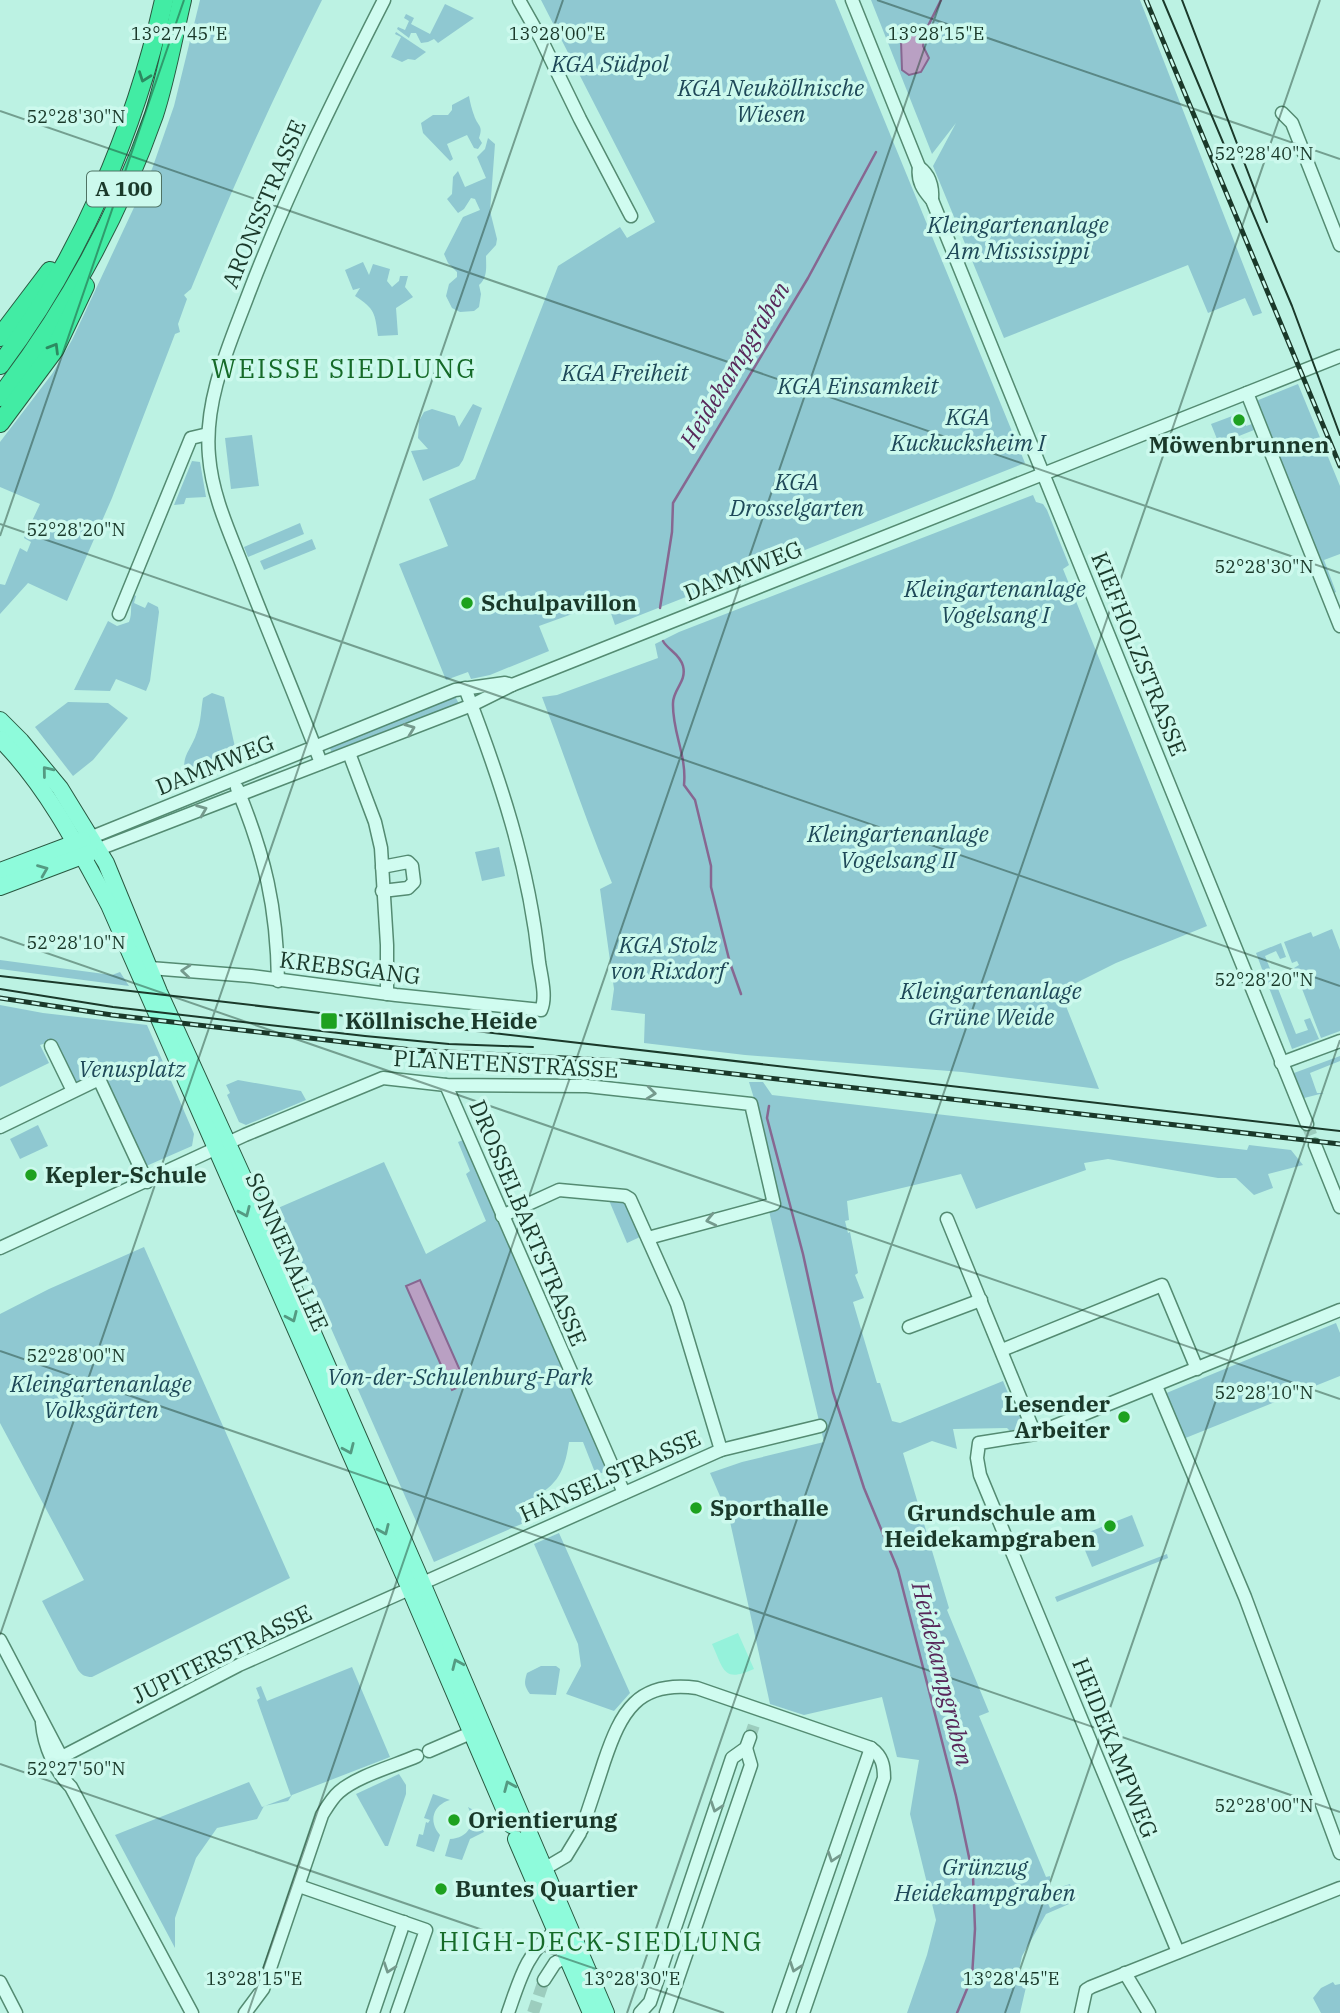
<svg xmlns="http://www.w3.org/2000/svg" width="1340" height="2013" font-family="'IBM Plex Serif',serif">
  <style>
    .green { fill: #8fc8d1 }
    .sand { fill: #95f2db }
    .water { fill: #b9a0c3; stroke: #876791; stroke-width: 2 }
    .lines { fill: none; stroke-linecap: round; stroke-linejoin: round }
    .stream { stroke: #876791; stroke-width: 2.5 }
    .minor-tunnel { stroke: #9ccdbe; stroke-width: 12; stroke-dasharray: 12 6; stroke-linecap: butt }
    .minor-casing { stroke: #548b72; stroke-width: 15 }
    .major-casing { stroke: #295840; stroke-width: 18 }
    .highway-casing { stroke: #295840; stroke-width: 20 }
    .minor { stroke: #d0fcf0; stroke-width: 12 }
    .major { stroke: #8efbdb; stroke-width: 16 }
    .highway { stroke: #42eca4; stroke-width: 18 }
    .tram { stroke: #1a392a; stroke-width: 2 }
    .rail-casing { stroke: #1a392a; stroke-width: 5 }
    .rail { stroke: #ccf9ed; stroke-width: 2.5; stroke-dasharray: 8; stroke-linecap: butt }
    .oneway { stroke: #2c8a61 }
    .oneway2 { stroke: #759a8d }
    .oneway3 { stroke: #549a82 }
    .ticks { fill: none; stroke: #1a392a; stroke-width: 2; stroke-opacity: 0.45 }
    .poi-dot { fill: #1da11f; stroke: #ccf9ed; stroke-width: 2.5 }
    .labels { text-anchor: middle; stroke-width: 7; stroke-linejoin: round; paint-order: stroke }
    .shield { fill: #ccf9ed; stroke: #4f7364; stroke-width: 2 }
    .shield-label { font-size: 21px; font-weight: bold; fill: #1a392a }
    .park-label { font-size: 23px; font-style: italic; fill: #1e4858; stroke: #ccf9ed }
    .street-label { font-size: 23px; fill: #1a392a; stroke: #ccf9ed }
    .poi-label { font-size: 23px; font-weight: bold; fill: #1a392a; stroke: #ccf9ed; text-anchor: start }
    .water-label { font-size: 24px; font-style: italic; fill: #58285a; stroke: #ccf9ed }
    .quarter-label { font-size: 26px; letter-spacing: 2px; fill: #156a28; stroke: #ccf9ed }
    .ticks-label { font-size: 18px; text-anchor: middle; fill: #1a392a; stroke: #ccf9ed; stroke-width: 7; stroke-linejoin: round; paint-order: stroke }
  </style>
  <rect width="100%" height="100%" fill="#bcf2e3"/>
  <g class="green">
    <path d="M200 0H322C274 95 231 191 191 289L184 295 187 299 178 324 180 332 175 334 112 498 67 601 28 583 0 614V584L5 585 20 548 27 552 31 542 24 538 40 504 0 487V442L52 374 72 340 152 169 174 106Z"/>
    <polygon points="541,0 835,0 1025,463 615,625 604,593 583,601 586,609 539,626 549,651 490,675 471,679 468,672 446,680 399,564 448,546 429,499 475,479 558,266 620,227 627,238 655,222"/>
    <polygon points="871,0 1140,0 1262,313 1253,316 1245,298 1208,313 1188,265 1004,338 933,166 956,123 932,154"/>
    <polygon points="445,4 474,18 438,43 434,39 428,42 421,43 416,33 411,33 409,38 397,29 398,27 405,30 409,21 404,18 406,14 414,18 411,24 430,34"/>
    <polygon points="396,32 426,52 415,60 408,59 402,62 391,57 401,37 395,34"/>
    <path d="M469 96C470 102 472 110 474 115 477 126 484 125 479 138L482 143 478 149 474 148 467 135 447 144 453 159 450 161 423 133 421 123 433 115H448L452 110V105Z"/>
    <path d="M488 138 495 144 490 211 497 239 496 245 486 256C486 266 488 278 479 285L481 294 479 307 474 311 460 312 452 308 446 296 449 284 457 277V272L448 263 444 254 463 217 480 210 475 199 471 198 464 209 458 213 447 199 452 194 453 177 458 171 465 187 486 178 477 157 485 149Z"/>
    <path d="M363 262 369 275 373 264 390 269 387 281 392 287 399 281 400 276H408L405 287 413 297 396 308 398 335 378 336C375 313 375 309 355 296L360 288 353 290 345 270Z"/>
    <polygon points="1298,384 1340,486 1340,554 1324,560 1336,592 1332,594 1256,401"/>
    <polygon points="473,404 482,408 463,460 459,466 423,481 411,451 428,449 418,438 419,421 424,412 432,409 455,416 459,427"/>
    <polygon points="1235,415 1238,422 1244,420 1246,426 1252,424 1254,430 1219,444 1211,424"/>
    <polygon points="252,435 259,486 231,489 225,438"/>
    <polygon points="192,461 200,462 206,497 186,498 184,504 174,505"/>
    <path d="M1033 495 1036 502 1043 504 1047 510 1069 565 1063 569 1207 926 1116 963 1060 991 1099 1089 962 1072 745 1055 644 1043 645 1014 611 1010 614 989 600 889 612 883C586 822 566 759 542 697L557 695 658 658 655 644 679 632Z"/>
    <polygon points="300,523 304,534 248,557 244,547"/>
    <polygon points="312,539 316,549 264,570 260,561"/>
    <path d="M134 595 136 596 134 603 145 608 148 602 158 607 159 612 150 681 146 691 116 679 110 691 74 690 108 621 117 626 129 622C133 612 129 605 134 595Z"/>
    <path d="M212 693 224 697 238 761 187 781C179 755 190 754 197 732 201 722 201 709 203 698Z"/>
    <polygon points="449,697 456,698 459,704 333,755 328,744"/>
    <polygon points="68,702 108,703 128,718 93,760 73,776 35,727"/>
    <polygon points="499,847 505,876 482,881 475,852"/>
    <polygon points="1332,929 1340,950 1340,1031 1321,1038 1294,968 1299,965 1297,961 1292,963 1284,942 1311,932 1313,937"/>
    <polygon points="1281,943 1286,957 1280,959 1276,951 1265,956 1296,1034 1308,1030 1304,1020 1310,1018 1319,1039 1292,1049 1256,953"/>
    <polygon points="0,960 112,975 120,972 129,986 0,969"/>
    <polygon points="0,1005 43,1013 147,1025 194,1134 192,1146 144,1167 99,1073 76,1084 55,1040 40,1045 49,1063 0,1087"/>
    <polygon points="1340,1056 1340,1061 1310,1073 1317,1093 1324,1093 1304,1098 1294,1073"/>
    <polygon points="238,1080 301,1091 306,1100 246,1125 239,1122 227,1095 230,1093 226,1085"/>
    <polygon points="749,1082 763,1082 772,1095 1247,1150 1249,1145 1291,1150 1303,1165 1268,1174 1273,1188 1254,1195 1236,1178 1218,1178 1108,1159 1084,1163 1086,1170 976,1209 961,1174 847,1201 849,1220 845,1221 848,1233 850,1232 858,1273 855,1275 864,1298 853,1302 877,1383 880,1383 892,1421 900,1423 1003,1381 1017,1415 1022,1413 1026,1428 1010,1431 1007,1428 953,1429 957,1449 932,1441 903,1453 949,1608 947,1610 989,1712 979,1716 1046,1877 1050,1876 1050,1891 1044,1894 1050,1908 1066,1901 1061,1887 1070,1884 1076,1901 1046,1914 1022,1956 1016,1985 1026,1987 1020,2013 907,2013 927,1955 936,1920 910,1814 919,1760 897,1757 882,1697 804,1715 770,1704 729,1517 710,1473 742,1462 824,1442 769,1211 778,1209 756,1105"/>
    <polygon points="38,1125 48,1146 20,1159 10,1139"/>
    <path d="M463 1140 607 1471 596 1475 583 1442H569C564 1476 555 1487 526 1502L533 1519 434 1562 278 1208 384 1162 426 1254 486 1221 466 1174 470 1171 458 1142Z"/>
    <polygon points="608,1198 625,1202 640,1237 627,1243"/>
    <path d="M144 1247 290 1578 92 1677C85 1677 82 1675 78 1670L42 1601 84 1580 0 1423V1314L49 1289Z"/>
    <polygon points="1336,1323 1340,1333 1340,1376 1183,1439 1164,1394"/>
    <polygon points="1132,1515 1144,1546 1092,1567 1079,1536"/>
    <polygon points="559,1533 630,1693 614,1711 566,1694 581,1666 578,1644 534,1544"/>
    <polygon points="1167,1554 1168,1558 1057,1602 1055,1597"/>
    <path d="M541 1666H556L560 1669 556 1695 530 1694C524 1686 524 1682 527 1673Z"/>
    <polygon points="352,1667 390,1757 292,1795 288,1801 264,1806 257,1819 217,1828 196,1858 175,1918 175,1948 115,1835 249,1782 262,1807 291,1796 257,1700 260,1698 256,1688 261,1686 267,1701"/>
    <polygon points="399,1774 406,1785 406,1794 388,1846 385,1846 356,1794"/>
    <path d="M433 1794 450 1800C433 1805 428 1821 440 1835L434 1852 416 1846 419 1834 423 1835 426 1822 428 1823 430 1820 424 1818Z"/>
    <path d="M468 1807 475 1811 484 1832 470 1839 462 1860 445 1856 450 1839C468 1838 477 1824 468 1807Z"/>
    <polygon points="1333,1982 1335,1985 1340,1984 1340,2013 1321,2013 1313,1998 1321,1988"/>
  </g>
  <path class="sand" d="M738 1633 754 1669C723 1683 724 1670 712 1644Z"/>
  <g class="water">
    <polygon points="914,26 919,36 924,38 923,46 929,58 921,72 909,75 902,70 901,41 904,31"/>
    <polygon points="420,1280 466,1384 452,1390 406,1286"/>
  </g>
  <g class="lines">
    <g class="stream">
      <polyline points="926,30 941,0"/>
      <polyline points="660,608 672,532 673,503 808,278 876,152"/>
      <path d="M663 641C668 650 680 654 683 666 687 682 673 689 673 703 672 732 687 755 684 785L695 800 711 866V887L730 963 741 994"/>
      <polyline points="769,1106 767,1118 803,1254 833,1392 864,1488 898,1570 956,1796 973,1876 975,1929 972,1977 957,2013"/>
    </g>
    <g class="minor-tunnel">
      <polyline points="1307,1124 1315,1145"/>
      <polyline points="750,1737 755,1722"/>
      <polyline points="533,2013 544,1980"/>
    </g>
    <defs>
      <g id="minor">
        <polyline points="519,0 541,39 580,119 631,216"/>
        <path d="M852 0 919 167C917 181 923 190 932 200L1307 1124"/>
        <polyline points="1282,113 1292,123 1340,245"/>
        <path d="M919 167C930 175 933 186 932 200"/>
        <polyline points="1247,393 1340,626"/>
        <polyline points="119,614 191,438 208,434"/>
        <polyline points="349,753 375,822 381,848 387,945 387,994"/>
        <path d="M321 763C296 697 268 632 243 567 229 531 212 495 209 456 204 401 228 348 247 298 286 195 334 98 384 0"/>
        <path d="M237 788C265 856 277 907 278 981"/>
        <polyline points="92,837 455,690 505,683 512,685"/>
        <polyline points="99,849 472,705 512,685 1340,356"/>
        <polyline points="382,867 408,862 412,866 414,882 408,888 382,891"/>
        <path d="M150 968 251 976 396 995 541 1010C547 997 541 976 539 962 529 865 500 779 465 688"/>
        <polyline points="51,1046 73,1091"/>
        <polyline points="1281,1063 1340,1041"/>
        <polyline points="446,1085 624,1493"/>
        <polyline points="0,1127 99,1079 147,1182"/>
        <polyline points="1315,1145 1340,1207"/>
        <polyline points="502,1216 559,1190 625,1196 630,1199 677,1304 721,1450"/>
        <polyline points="947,1219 1035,1434"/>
        <polyline points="0,1248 245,1135 383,1078 446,1085 587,1086 751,1104 774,1204 648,1238"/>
        <polyline points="909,1327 981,1300"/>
        <polyline points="1002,1350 1162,1285 1197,1369"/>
        <polyline points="1156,1386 1245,1597 1340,1853"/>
        <polyline points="0,1640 65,1764"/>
        <path d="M42 1723C44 1746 55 1771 71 1787L192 2013"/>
        <polyline points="429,1751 480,1729"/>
        <polyline points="54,1761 239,1665 721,1450 820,1426"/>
        <path d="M582 1829C589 1807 597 1784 604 1762 621 1712 637 1680 697 1688L871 1748C882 1756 884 1765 884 1778L803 2013"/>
        <polyline points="539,1872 566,1856 580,1833"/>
        <polyline points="299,1886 426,1930 397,2013"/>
        <polyline points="1178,1952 980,1475 977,1458 979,1443 1035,1434 1340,1310"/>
        <polyline points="1125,1973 1149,2013"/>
        <polyline points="544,1980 555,1963 572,1953"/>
        <polyline points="0,1982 16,2013"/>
        <path d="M245 2013 263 1989 322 1815C327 1807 332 1798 339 1792 357 1776 394 1766 417 1756"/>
        <polyline points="373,2013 404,1922"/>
        <path d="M508 2013C519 1982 527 1950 556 1931"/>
        <polyline points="640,2013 650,2002 732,1758 746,1748 750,1737"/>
        <polyline points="666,2013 751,1765 746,1748"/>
        <polyline points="779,2013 871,1748"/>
        <polyline points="1081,2013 1086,1990 1091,1987 1340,1888"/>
      </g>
      <g id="major">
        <polyline points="0,720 21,741 60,788 106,863 159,992 289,1278 417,1571 523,1820"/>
        <path d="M0 739C46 785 78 847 109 905L409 1587 511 1825"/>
        <polyline points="0,871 83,840"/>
        <polyline points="0,887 90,853"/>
        <polyline points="529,1833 606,2013"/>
        <polyline points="516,1839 591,2013"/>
      </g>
      <g id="highway">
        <polyline points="0,337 50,271"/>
        <path d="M0 365C80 259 135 130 164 0"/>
        <path d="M0 397C66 311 118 217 154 115 166 78 173 38 182 0"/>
        <polyline points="0,423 55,349 85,286"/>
      </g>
    </defs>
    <use href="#minor" class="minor-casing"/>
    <use href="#major" class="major-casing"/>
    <use href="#highway" class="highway-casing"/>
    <use href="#minor" class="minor"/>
    <use href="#major" class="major"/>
    <use href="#highway" class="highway"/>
    <g class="tram">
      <polyline points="1163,0 1292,306 1340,435"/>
      <polyline points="1182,0 1267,222"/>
      <polyline points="0,976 1340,1131"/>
      <polyline points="0,989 113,1007 365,1036 449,1044 533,1047"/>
    </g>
    <defs>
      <g id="rail">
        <polyline points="1146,0 1340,466"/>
        <polyline points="0,998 112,1015 412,1050 622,1061 1340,1144"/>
      </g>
    </defs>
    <use href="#rail" class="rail-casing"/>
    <use href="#rail" class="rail"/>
  </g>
  <defs><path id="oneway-chevron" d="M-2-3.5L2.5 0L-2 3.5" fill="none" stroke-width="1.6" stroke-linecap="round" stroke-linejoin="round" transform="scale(1.75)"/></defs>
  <g class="oneway">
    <use href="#oneway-chevron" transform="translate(144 77) rotate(110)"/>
    <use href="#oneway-chevron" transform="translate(54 348) rotate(-59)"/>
  </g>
  <g class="oneway2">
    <use href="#oneway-chevron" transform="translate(410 729) rotate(-21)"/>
    <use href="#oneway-chevron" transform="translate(202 810) rotate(-22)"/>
    <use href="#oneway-chevron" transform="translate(186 971) rotate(-175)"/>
    <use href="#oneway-chevron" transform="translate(651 1093) rotate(6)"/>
    <use href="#oneway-chevron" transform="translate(711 1220) rotate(167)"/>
    <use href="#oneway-chevron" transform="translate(716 1807) rotate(109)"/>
    <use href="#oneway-chevron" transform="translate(833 1857) rotate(109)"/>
    <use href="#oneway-chevron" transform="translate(795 1967) rotate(109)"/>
    <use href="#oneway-chevron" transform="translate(389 1968) rotate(109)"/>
  </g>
  <g class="oneway3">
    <use href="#oneway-chevron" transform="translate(47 771) rotate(-129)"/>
    <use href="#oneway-chevron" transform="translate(43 870) rotate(-22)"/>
    <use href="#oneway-chevron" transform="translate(245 1212) rotate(66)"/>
    <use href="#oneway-chevron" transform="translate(292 1317) rotate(66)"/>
    <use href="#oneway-chevron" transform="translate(349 1449) rotate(66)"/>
    <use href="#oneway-chevron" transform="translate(384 1530) rotate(66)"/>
    <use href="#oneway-chevron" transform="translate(457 1664) rotate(-114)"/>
    <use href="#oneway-chevron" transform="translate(509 1786) rotate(-113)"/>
  </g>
  <path class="ticks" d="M877 0 1340 159M0 111 1340 573M0 524 1340 986M0 536 184 0M0 937 1340 1399M0 1351 1340 1812M0 1635 563 0M0 1764 724 2013M248 2013 941 0M627 2013 1320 0M1005 2013 1340 1040"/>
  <g class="poi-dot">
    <circle cx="1239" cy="420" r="7"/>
    <circle cx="467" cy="603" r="7"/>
    <rect x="320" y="1012" width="18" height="18" rx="3.5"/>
    <circle cx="31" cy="1175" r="7"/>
    <circle cx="1124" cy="1417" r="7"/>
    <circle cx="696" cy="1508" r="7"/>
    <circle cx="1110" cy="1526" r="7"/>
    <circle cx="454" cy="1820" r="7"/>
    <circle cx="441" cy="1889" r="7"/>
  </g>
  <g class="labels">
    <rect class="shield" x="87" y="171.5" width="74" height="35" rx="5"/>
    <g class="shield-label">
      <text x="124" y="196">A 100</text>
    </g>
    <g class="park-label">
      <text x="610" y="72">KGA Südpol</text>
      <text x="771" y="96">KGA Neuköllnische<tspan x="771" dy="26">Wiesen</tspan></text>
      <text x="1018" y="233">Kleingartenanlage<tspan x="1018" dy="26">Am Mississippi</tspan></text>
      <text x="625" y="381">KGA Freiheit</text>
      <text x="858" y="394">KGA Einsamkeit</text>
      <text x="968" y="425">KGA<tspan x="968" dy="26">Kuckucksheim I</tspan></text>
      <text x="797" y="490">KGA<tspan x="797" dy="26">Drosselgarten</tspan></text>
      <text x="995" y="597">Kleingartenanlage<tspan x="995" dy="26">Vogelsang I</tspan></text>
      <text x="898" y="842">Kleingartenanlage<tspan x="898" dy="26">Vogelsang II</tspan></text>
      <text x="668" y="953">KGA Stolz<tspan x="668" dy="26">von Rixdorf</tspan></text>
      <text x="991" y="999">Kleingartenanlage<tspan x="991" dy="26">Grüne Weide</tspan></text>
      <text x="132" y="1077">Venusplatz</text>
      <text x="460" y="1385">Von-der-Schulenburg-Park</text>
      <text x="101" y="1392">Kleingartenanlage<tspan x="101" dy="26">Volksgärten</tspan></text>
      <text x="985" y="1875">Grünzug<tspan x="985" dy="26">Heidekampgraben</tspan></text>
    </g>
    <g class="street-label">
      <text transform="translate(264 204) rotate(-67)" y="8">ARONSSTRASSE</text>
      <text transform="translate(743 571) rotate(-22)" y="8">DAMMWEG</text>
      <text transform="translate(1139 654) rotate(68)" y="8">KIEFHOLZSTRASSE</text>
      <text transform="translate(215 765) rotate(-22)" y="8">DAMMWEG</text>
      <text transform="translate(350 968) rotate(7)" y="8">KREBSGANG</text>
      <text transform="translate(506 1064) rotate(3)" y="8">PLANETENSTRASSE</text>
      <text transform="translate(528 1223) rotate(67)" y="8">DROSSELBARTSTRASSE</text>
      <text transform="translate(287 1252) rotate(66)" y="8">SONNENALLEE</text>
      <text transform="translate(610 1476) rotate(-24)" y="8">HÄNSELSTRASSE</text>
      <text transform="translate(222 1654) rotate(-26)" y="8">JUPITERSTRASSE</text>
      <text transform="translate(1115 1748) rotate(68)" y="8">HEIDEKAMPWEG</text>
    </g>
    <g class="poi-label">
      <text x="1239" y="453" text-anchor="middle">Möwenbrunnen</text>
      <text x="481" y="611">Schulpavillon</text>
      <text x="345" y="1029">Köllnische Heide</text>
      <text x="45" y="1183">Kepler-Schule</text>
      <text x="1110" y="1412" text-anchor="end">Lesender<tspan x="1110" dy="26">Arbeiter</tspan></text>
      <text x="710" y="1516">Sporthalle</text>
      <text x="1096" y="1521" text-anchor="end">Grundschule am<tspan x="1096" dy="26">Heidekampgraben</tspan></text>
      <text x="468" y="1828">Orientierung</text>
      <text x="455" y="1897">Buntes Quartier</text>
    </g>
    <g class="water-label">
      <text transform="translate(735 365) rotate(-59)" y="8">Heidekampgraben</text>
      <text transform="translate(942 1674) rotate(76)" y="8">Heidekampgraben</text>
    </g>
    <g class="quarter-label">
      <text x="344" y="378">WEISSE SIEDLUNG</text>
      <text x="601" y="1951">HIGH-DECK-SIEDLUNG</text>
    </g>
  </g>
  <g class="ticks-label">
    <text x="936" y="40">13°28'15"E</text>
    <text x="179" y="40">13°27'45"E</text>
    <text x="557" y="40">13°28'00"E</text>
    <text x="76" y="123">52°28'30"N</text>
    <text x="1264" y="160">52°28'40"N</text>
    <text x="76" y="536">52°28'20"N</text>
    <text x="1264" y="573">52°28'30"N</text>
    <text x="76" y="949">52°28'10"N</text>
    <text x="1264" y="986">52°28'20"N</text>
    <text x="76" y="1362">52°28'00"N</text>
    <text x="1264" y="1399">52°28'10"N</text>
    <text x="76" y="1775">52°27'50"N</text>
    <text x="1264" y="1812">52°28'00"N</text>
    <text x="254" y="1985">13°28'15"E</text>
    <text x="632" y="1985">13°28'30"E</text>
    <text x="1011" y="1985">13°28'45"E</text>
  </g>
</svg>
